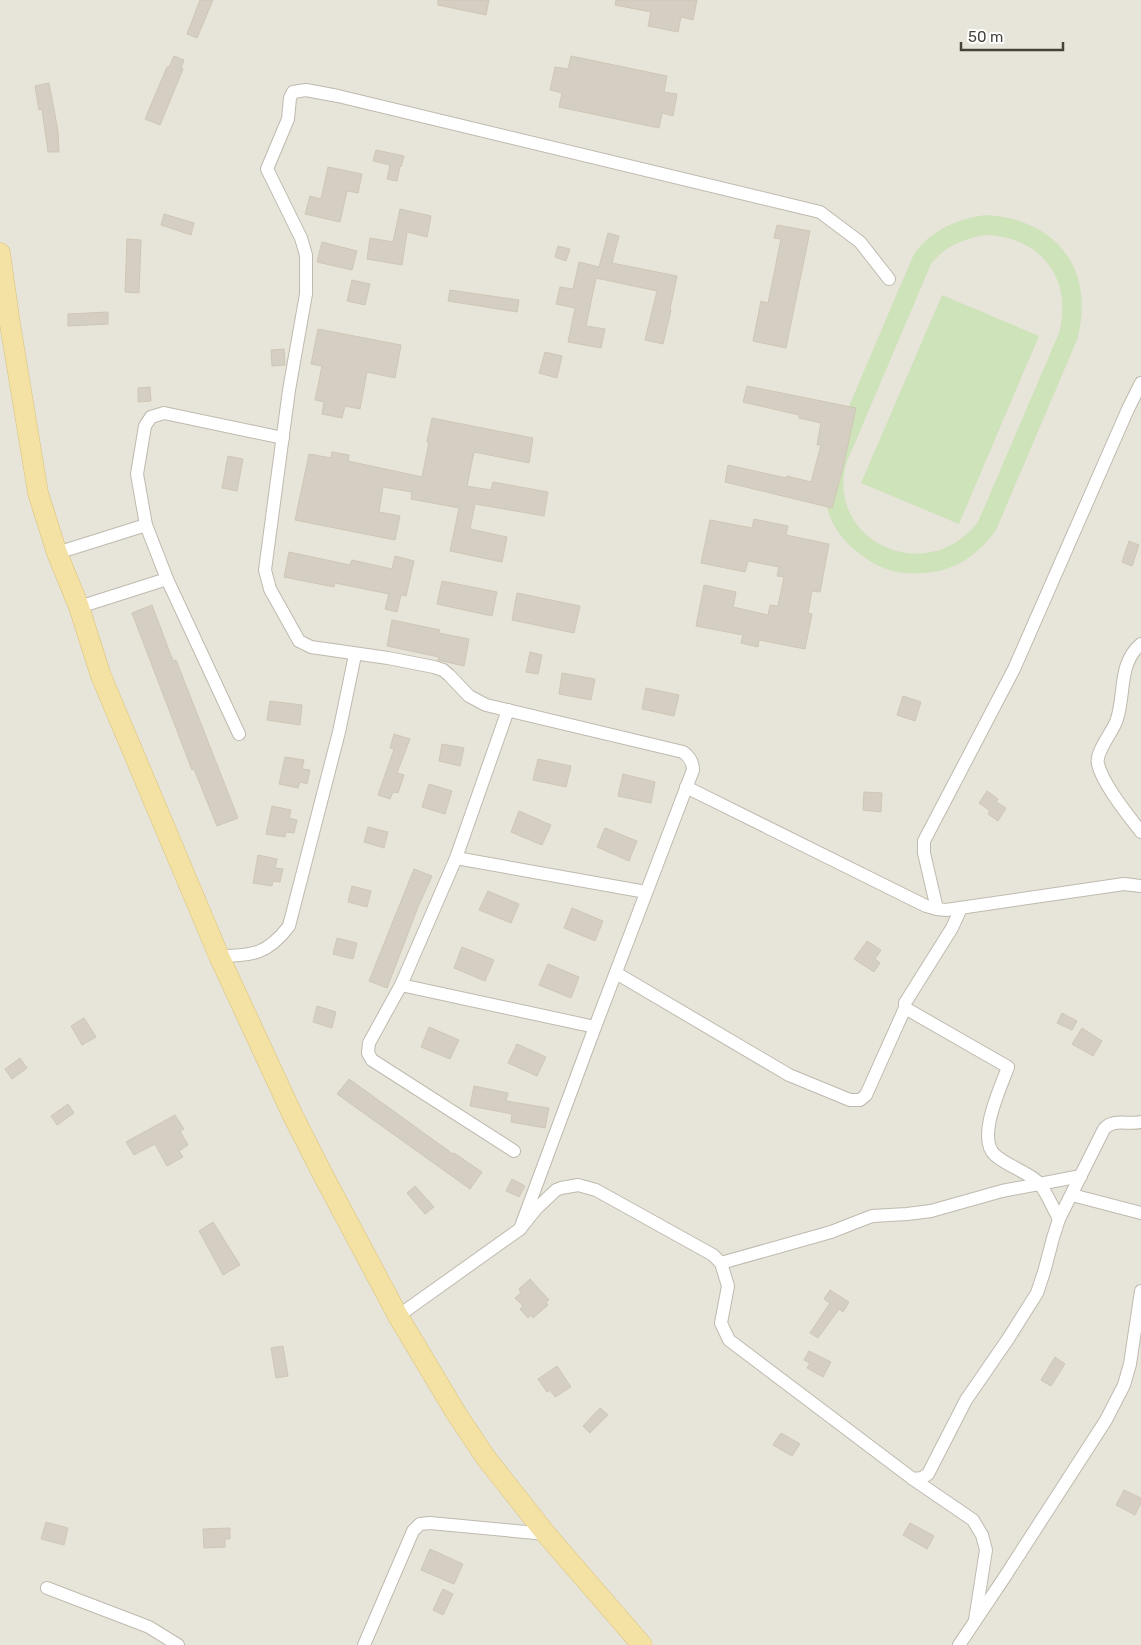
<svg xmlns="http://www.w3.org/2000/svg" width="1141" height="1645" font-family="Rubik,sans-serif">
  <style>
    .residential { fill: #e7e4da }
    .green { fill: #cee3b9; fill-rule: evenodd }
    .building { fill: #d5cec2; stroke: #cfc7b6 }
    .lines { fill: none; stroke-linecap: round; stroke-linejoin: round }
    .minor-casing { stroke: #bfbaaf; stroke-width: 14 }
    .primary-casing { stroke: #d8c176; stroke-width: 21 }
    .minor { stroke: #fff; stroke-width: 12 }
    .primary { stroke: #f4e2a5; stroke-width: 20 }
  </style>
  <rect width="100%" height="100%" fill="#f4f2ec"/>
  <rect class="residential" x="0" y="0" width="1141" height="1645"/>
  <g class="green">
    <path d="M986 215C1057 219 1096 270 1077 340L996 530C973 562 945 576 905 573 872 571 830 537 826 502 825 494 826 484 827 476 827 470 826 462 827 457 828 451 832 445 835 439 841 425 847 411 853 397 873 350 893 302 914 254 932 230 956 219 986 215ZM987 235C1042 238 1073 279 1059 333L978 522C927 588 826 542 846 464L931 264C945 246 965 238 987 235Z"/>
    <polygon points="942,295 1039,336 959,524 861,483"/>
  </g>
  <g class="building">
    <polygon points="200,0 213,0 197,38 187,34"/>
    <polygon points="438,0 489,0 486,15 438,5"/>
    <polygon points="616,0 697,0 693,20 681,17 678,32 648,26 651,12 615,5"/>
    <polygon points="174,56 184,60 181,68 183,69 160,125 145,119 167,67 169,67"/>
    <polygon points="571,56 667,76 664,92 677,94 673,116 662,113 659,128 559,107 562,93 550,90 555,67 568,69"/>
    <polygon points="49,83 58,131 59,152 48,152 42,109 39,110 35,86"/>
    <polygon points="376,150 404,156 401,167 400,166 397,181 387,179 390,165 373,161"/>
    <polygon points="328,167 362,174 358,193 347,191 340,222 305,214 310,196 321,199"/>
    <polygon points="400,209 431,216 427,237 407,232 402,265 367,259 370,238 393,242"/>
    <polygon points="164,214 194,223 191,235 161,225"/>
    <polygon points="777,225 810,231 786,348 753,341 761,301 768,303 781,239 774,238"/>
    <polygon points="608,233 619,236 612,263 677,276 670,309 671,310 663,344 645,340 657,291 596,278 586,326 605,329 601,348 568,342 575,308 556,304 560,287 573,289 579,262 599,267"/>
    <polygon points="127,239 141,240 139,293 125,292"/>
    <polygon points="322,242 357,251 352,270 317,262"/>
    <polygon points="558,246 570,249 566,261 555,257"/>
    <polygon points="352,280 370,284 365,305 347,301"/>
    <polygon points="450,290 519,300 517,312 448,301"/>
    <polygon points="108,312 108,324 68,326 68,314"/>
    <polygon points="318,329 401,345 395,378 367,372 360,409 345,406 342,418 322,414 324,402 315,400 322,366 311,364"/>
    <polygon points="284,349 285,365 272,366 271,350"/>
    <polygon points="545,352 562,356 557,378 539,373"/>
    <polygon points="747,386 856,408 843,467 832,508 725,482 728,465 786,478 787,476 811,482 821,445 817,445 821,423 799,418 799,415 743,402"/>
    <polygon points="150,387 151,401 138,402 138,388"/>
    <polygon points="432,418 533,438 529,463 474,452 467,486 491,490 493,482 548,492 544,516 475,504 470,529 507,537 502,562 450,551 459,508 411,499 412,492 383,487 379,512 400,516 395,540 295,520 309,454 331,458 332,452 349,455 348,461 422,477 429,442 427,442"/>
    <polygon points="228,456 243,459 237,491 222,488"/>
    <polygon points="754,519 788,526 786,535 829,544 820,592 812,591 808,613 812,614 805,649 759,640 758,647 741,643 743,635 696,626 704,585 736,592 733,607 768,615 770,605 778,606 784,577 777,576 779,567 748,561 745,572 701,563 710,520 752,528"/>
    <polygon points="1129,541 1139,545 1132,566 1122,562"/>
    <polygon points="289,552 350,565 352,560 392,569 395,556 414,561 406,596 401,595 397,612 385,609 389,594 335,583 334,587 284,577"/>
    <polygon points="442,581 497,592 492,616 437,604"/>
    <polygon points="517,593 580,606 574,633 512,620"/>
    <polygon points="152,605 173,661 176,660 238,818 217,826 194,769 192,770 132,613"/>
    <polygon points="392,620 440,630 439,633 469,639 464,666 438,660 439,657 387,646"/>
    <polygon points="530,652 542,655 538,674 526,672"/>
    <polygon points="562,673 595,679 591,700 559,694"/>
    <polygon points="646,688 679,695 674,716 642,709"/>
    <polygon points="903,696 921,702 915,721 897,715"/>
    <polygon points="270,701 302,705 300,725 267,720"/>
    <polygon points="394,734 410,739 397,773 404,775 398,793 393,792 390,799 378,795 394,749 390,748"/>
    <polygon points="442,744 464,748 460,766 439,761"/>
    <polygon points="285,757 304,760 302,769 310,770 307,784 300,782 298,788 279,784"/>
    <polygon points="538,759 571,766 566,787 533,780"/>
    <polygon points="623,774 655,782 651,803 618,796"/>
    <polygon points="429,784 452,791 445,814 422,807"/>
    <polygon points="987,791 998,799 996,802 1006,808 998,821 988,814 990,811 979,803"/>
    <polygon points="864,792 882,793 881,812 863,810"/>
    <polygon points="272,806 291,810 289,818 297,820 294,833 286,832 285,837 266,834"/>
    <polygon points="519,811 551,825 542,845 511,832"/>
    <polygon points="368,827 388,832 384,848 364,842"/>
    <polygon points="605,828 637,841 629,861 597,847"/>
    <polygon points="258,855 277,859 275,868 283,869 280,882 273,881 272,886 253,883"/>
    <polygon points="414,869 432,876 418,907 387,988 369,981"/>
    <polygon points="352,886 371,891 367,907 348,902"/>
    <polygon points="488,891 519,904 511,923 479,910"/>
    <polygon points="572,908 603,921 595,941 564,928"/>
    <polygon points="337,938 357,943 353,959 333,954"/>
    <polygon points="867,941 881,950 875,959 880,963 874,972 854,959"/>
    <polygon points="462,947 494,960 485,981 454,968"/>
    <polygon points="548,964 579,977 571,998 539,985"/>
    <polygon points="317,1006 336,1012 332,1028 313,1022"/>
    <polygon points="1062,1013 1077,1021 1072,1030 1057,1023"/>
    <polygon points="84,1018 96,1037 82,1045 71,1026"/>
    <polygon points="429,1027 459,1040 450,1059 421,1047"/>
    <polygon points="1082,1028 1102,1041 1093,1056 1072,1044"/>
    <polygon points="517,1044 546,1057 537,1076 508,1063"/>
    <polygon points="20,1058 27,1068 12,1079 5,1069"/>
    <polygon points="349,1079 453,1154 454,1153 482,1172 470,1189 337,1094"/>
    <polygon points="474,1086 508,1093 506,1101 549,1108 545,1128 511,1122 512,1114 470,1106"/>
    <polygon points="68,1104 74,1113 57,1125 51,1116"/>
    <polygon points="175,1115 184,1129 180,1131 188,1145 179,1151 183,1157 167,1166 155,1144 134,1155 126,1142"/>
    <polygon points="512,1179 525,1186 519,1197 506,1191"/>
    <polygon points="415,1186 434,1207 425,1214 407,1193"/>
    <polygon points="213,1222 240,1265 223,1275 199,1231"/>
    <polygon points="530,1279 549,1300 546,1302 548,1305 533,1318 531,1315 528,1318 520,1309 523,1306 515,1298 521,1293 519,1289"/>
    <polygon points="830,1290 849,1302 843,1312 839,1309 818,1338 810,1333 830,1303 824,1299"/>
    <polygon points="283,1346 288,1376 276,1378 271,1348"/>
    <polygon points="809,1351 831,1362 823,1377 807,1368 810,1363 804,1360"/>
    <polygon points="1055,1357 1065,1364 1051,1386 1041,1380"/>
    <polygon points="557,1366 571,1387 555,1397 550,1390 547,1392 538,1379"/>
    <polygon points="600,1408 608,1415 590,1433 583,1426"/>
    <polygon points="781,1433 800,1444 792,1456 773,1445"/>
    <polygon points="1124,1490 1141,1498 1141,1503 1135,1515 1116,1505"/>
    <polygon points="46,1522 68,1528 64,1545 41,1539"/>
    <polygon points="910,1523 934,1536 927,1549 903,1535"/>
    <polygon points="230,1528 230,1539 225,1539 225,1547 204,1548 203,1529"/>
    <polygon points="430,1549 463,1564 454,1584 421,1570"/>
    <polygon points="443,1589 453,1594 443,1615 433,1610"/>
  </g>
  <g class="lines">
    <defs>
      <g id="minor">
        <polyline points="57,553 146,525"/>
        <polyline points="79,607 167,579"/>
        <path d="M1141 644C1117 664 1126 696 1116 722 1111 734 1095 753 1098 764 1102 783 1128 815 1141 832"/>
        <polyline points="508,710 456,858 401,985 369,1043 368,1053 372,1060 514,1151"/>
        <polyline points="239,734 167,579 146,525 137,474 145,426 151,417 164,413 283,438"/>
        <polyline points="686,787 926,906 937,909 946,910 1124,884 1141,886"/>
        <polyline points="456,858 646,892"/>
        <path d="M961 908 952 928 905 1003V1008L1008 1067C1001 1087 976 1138 995 1155 1007 1166 1026 1171 1038 1182 1045 1189 1054 1210 1059 1219"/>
        <polyline points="937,909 924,853 924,841 1014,669 1128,409 1141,383"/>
        <path d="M219 956C252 956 268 954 289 926L339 732 355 655"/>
        <polyline points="616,973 789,1075 850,1100 860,1100 866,1095 905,1008"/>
        <polyline points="401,985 595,1027"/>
        <polyline points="1072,1195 1141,1213"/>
        <path d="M520 1229 595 1027 693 770C693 762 690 757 683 752L486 705 469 696 449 675 443 670 434 667 388 658 311 647 299 641 270 589 265 570 289 390 306 294V255L301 238 267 169 288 119 290 98 293 92 306 90 338 96 820 212 860 242 889 279"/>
        <polyline points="721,1263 831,1232 872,1216 907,1214 931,1211 1002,1191 1081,1176"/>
        <polyline points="398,1316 520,1229 536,1209 556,1190 561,1188 578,1185 596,1190 713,1255 721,1263 728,1286 721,1323 729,1340 913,1479 973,1520 982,1535 986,1550 975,1620"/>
        <path d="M913 1479 922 1478 928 1474 966 1400 1008 1339 1037 1293 1044 1272 1053 1238 1059 1219 1104 1129C1113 1118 1128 1125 1141 1122"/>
        <polyline points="47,1588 149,1627 178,1645"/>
        <polyline points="364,1645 413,1531 420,1524 430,1523 546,1534"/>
        <polyline points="959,1645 1004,1578 1106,1420 1124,1385 1130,1364 1141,1291"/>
      </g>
      <polyline id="primary" points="0,253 10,324 38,493 57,553 79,607 101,676 219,956 293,1116 322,1173 398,1316 456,1413 486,1458 546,1534 642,1645"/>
    </defs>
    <use href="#minor" class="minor-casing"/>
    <use href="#primary" class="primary-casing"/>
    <use href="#minor" class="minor"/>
    <use href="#primary" class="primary"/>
  </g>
  <path d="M961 42v8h102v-8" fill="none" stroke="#48433a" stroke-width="2.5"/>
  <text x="968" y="42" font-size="15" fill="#48433a" stroke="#ffffff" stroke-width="4" paint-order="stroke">50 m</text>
</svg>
